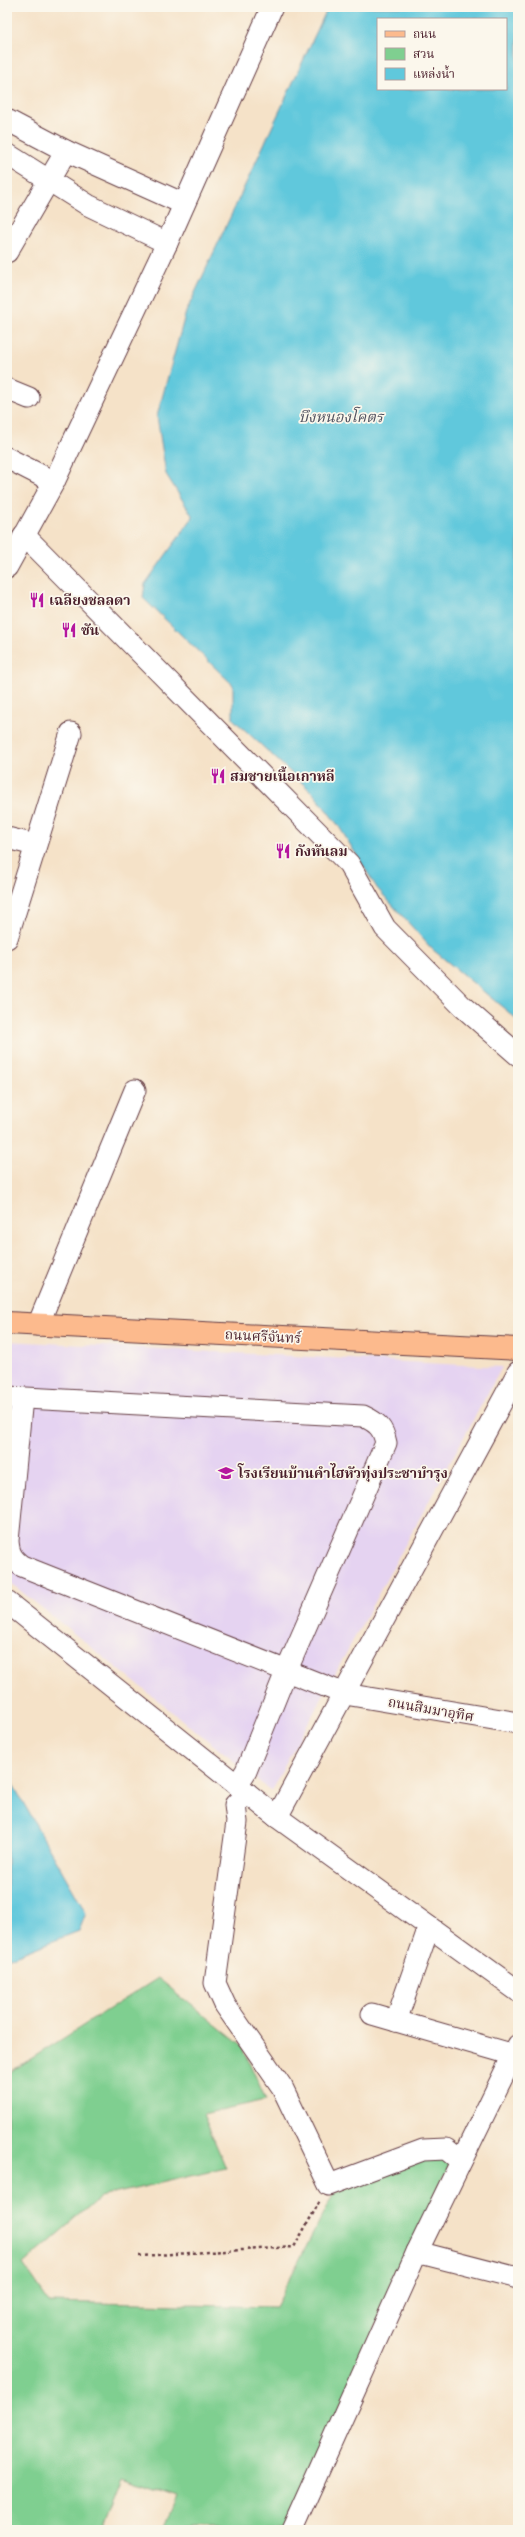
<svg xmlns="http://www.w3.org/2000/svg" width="525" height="2537" font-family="'Gentium Book Plus','Noto Serif Thai',serif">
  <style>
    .built { fill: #e5d3f1 }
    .green { fill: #7fcf90; stroke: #64775e }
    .water { fill: #60c8dc; stroke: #557484; fill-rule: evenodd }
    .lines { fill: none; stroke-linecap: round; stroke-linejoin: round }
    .minor-casing { stroke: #643c43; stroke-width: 23 }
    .major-casing { stroke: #643c43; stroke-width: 24 }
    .path { stroke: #643c43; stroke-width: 2.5; stroke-dasharray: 3 3; stroke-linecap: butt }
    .minor { stroke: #fff; stroke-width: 21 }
    .major { stroke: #fcba8d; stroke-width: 22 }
    .labels { text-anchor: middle; stroke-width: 3.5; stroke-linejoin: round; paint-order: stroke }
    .poi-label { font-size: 14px; font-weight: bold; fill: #4a1f2b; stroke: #fbf7ec; text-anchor: start }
    .street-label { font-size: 14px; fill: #4a1f2b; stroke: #fbf7ec }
    .water-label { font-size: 15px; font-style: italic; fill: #515260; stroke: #fbf7ec }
  </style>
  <rect width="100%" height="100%" fill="#fbf7ec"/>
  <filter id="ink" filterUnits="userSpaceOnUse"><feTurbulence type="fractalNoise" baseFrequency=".025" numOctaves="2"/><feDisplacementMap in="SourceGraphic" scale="8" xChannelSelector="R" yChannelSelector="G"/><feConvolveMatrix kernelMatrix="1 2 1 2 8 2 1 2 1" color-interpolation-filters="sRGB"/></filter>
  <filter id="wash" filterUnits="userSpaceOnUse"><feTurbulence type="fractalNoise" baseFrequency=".012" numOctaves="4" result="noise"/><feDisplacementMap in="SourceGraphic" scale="16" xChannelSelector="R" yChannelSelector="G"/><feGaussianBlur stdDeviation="0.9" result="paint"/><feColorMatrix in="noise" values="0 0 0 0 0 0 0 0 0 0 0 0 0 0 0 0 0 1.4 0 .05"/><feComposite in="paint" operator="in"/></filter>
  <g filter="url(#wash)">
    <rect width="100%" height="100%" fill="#f5e2c8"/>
    <polygon class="built" points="7,1341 502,1367 271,1791 7,1580"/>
    <polygon class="green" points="158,1978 242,2046 266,2100 203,2114 226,2168 100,2197 23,2264 49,2302 275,2307 334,2193 426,2156 451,2160 284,2530 163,2530 177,2496 121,2477 100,2530 7,2530 7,2074"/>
    <g class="water">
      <path d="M328 7H518V1020L432 949 377 888 338 825 313 793 233 719V685L143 598 145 584 193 517 166 474 157 416 186 312ZM378 19H506V89H378Z"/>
      <polygon points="7,1774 86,1913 79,1931 7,1959"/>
    </g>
  </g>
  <g filter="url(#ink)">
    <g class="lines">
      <defs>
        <g id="minor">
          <polyline points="7,120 66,151 184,204"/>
          <polyline points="7,154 88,205 167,243"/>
          <polyline points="7,252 66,151"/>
          <polyline points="7,389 29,398"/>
          <polyline points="7,458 54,482"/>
          <polyline points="24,535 349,864 385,928 462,1006 518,1055"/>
          <polyline points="7,567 54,482 167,243 272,7"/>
          <polyline points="7,838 35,845"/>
          <polyline points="7,938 71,733"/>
          <polyline points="38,1325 135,1090"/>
          <path d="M7 1397 363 1416C378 1423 383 1428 386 1443L286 1672 246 1771 237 1785"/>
          <path d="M22 1398 8 1541C9 1554 12 1559 22 1566L345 1694 518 1723"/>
          <polyline points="7,1602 277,1817 518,1991"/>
          <polyline points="247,1793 235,1805 237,1822 215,1983 225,2005 282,2087 329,2185 423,2150 446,2149 461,2161"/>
          <polyline points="277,1817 518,1372"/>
          <polyline points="372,2014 514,2055"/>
          <polyline points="396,2021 429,1927"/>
          <polyline points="417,2252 518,2278"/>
          <polyline points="292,2530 417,2252 518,2045"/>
        </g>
        <polyline id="major" points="7,1323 518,1349"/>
      </defs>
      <use href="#minor" class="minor-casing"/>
      <use href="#major" class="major-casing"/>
      <polyline class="path" points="139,2256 294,2247 320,2201"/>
      <use href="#minor" class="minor"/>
      <use href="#major" class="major"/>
    </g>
  </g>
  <defs>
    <symbol id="restaurant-bare" viewBox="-9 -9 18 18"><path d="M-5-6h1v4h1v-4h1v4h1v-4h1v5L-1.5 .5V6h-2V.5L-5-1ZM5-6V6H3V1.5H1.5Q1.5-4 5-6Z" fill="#b5179e" stroke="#fbf7ec" stroke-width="2.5" paint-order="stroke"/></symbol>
    <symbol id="school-bare" viewBox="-9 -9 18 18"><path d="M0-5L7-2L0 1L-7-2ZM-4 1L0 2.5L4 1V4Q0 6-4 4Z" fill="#b5179e" stroke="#fbf7ec" stroke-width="2.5" paint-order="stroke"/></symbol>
  </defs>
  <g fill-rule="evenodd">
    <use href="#restaurant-bare" x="26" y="589" width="22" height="22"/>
    <use href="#restaurant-bare" x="58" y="619" width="22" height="22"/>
    <use href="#restaurant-bare" x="207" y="765" width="22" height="22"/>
    <use href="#restaurant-bare" x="272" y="840" width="22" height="22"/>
    <use href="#school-bare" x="215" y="1462" width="22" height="22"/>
  </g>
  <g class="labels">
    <g class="poi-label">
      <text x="49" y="605">เฉลียงชลลดา</text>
      <text x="81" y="635">ซัน</text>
      <text x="230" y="781">สมชายเนื้อเกาหลี</text>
      <text x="295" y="856">กังหันลม</text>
      <text x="238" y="1478">โรงเรียนบ้านคำไฮหัวทุ่งประชาบำรุง</text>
    </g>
    <g class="street-label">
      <text transform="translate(263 1336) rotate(3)" y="5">ถนนศรีจันทร์</text>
      <text transform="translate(431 1709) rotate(10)" y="5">ถนนสิมมาอุทิศ</text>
    </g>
    <g class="water-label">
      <text x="341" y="422">บึงหนองโคตร</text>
    </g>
  </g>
  <rect width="525" height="2537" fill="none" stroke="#fbf7ec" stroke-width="24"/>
  <rect x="377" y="18" width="130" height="72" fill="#fbf7ec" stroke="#b4a19f"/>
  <rect x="385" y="31" width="20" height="6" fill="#fcba8d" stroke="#b4a19f"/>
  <text x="413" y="38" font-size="12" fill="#4a1f2b">ถนน</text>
  <rect x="385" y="48" width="20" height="12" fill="#7fcf90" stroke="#b4a19f"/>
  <text x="413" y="58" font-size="12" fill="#4a1f2b">สวน</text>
  <rect x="385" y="68" width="20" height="12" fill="#60c8dc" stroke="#b4a19f"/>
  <text x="413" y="78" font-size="12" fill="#4a1f2b">แหล่งน้ำ</text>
</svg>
